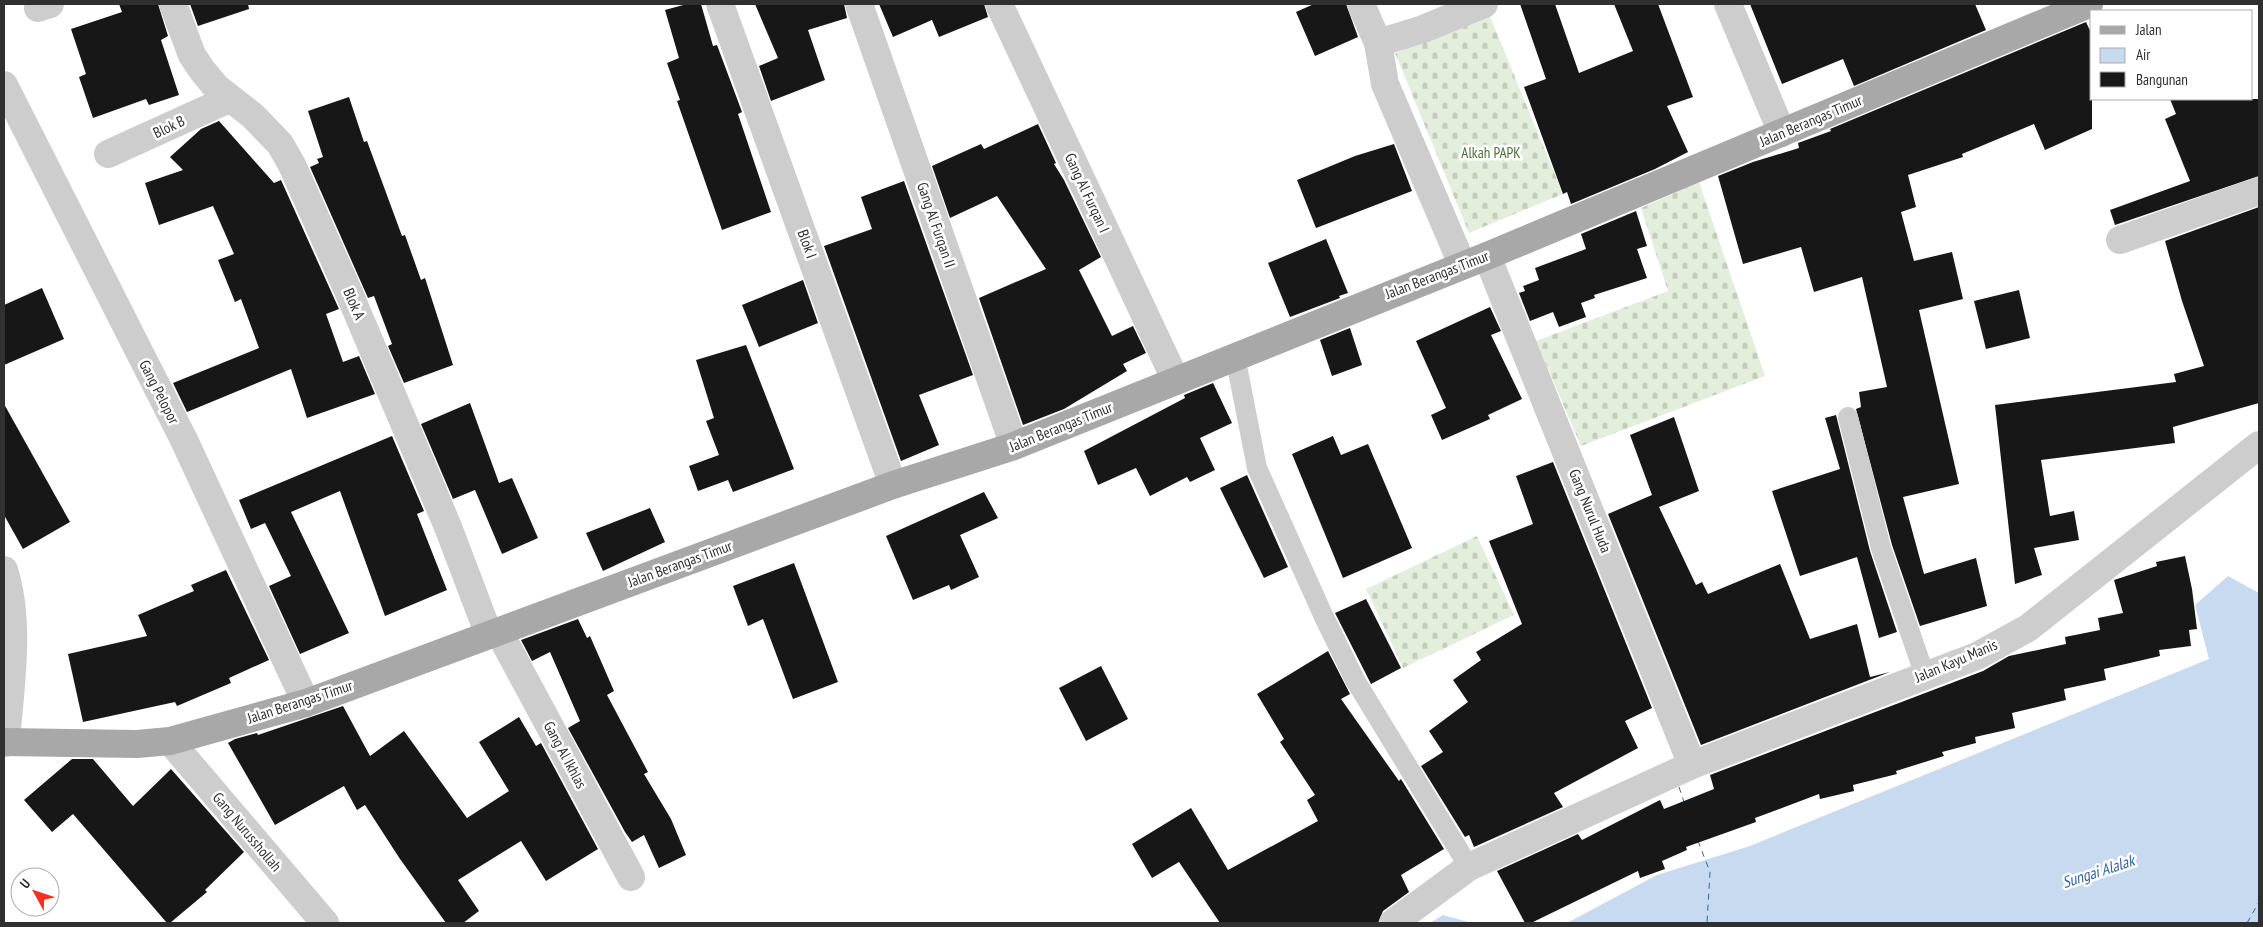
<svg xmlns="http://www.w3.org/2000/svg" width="2263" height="927" font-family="'PT Sans Narrow',sans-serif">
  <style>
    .cemetery { fill: url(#cemetery-stones) }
    .water { fill: #c7daf0 }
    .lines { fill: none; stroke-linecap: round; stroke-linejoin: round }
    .ferry { stroke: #35659b; stroke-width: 1; stroke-dasharray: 6 5; stroke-linecap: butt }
    .building { fill: #171717 }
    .lane { stroke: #cdcdcd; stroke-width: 20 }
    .street { stroke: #cdcdcd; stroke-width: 28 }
    .primary { stroke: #a8a8a8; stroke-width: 28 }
    .labels { text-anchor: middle; stroke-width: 5; stroke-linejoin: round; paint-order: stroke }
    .street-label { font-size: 15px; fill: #303030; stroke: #fff }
    .park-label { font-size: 15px; fill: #4b7138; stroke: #fff }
    .water-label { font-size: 16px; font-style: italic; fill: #35659b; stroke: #fff }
  </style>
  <defs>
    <pattern id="cemetery-stones" width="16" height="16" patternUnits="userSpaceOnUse" patternTransform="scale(1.25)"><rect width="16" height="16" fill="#e4eedd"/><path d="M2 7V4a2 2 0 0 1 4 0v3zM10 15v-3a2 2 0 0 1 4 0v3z" fill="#c4ccbe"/></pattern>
  </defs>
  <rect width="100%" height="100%" fill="#fff"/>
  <g class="cemetery">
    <polygon points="1489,14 1563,194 1469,233 1395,53"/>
    <polygon points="1699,182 1765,376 1581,446 1536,341 1668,291 1641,208"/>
    <polygon points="1477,536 1514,615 1403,668 1366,589"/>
  </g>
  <g class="water">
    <polygon points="2228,576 2259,593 2259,923 1567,923 1657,875 1750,846 2209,659 2195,605"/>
    <polygon points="1443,915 1472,923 1430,923"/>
  </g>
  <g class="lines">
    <g class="ferry">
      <polyline points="1679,787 1684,802"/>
      <polyline points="1698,841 1710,872 1707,923"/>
      <polyline points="2247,923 2259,902"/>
    </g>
  </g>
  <g class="building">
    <polygon points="119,4 158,4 168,36 161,40 179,95 149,105 146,99 93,118 79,77 86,74 71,29 122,12"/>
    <polygon points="190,4 248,4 249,9 198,26"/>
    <polygon points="687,4 701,4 713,46 717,45 742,112 738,114 771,212 722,230 677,101 680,100 667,63 679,58 665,10"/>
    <polygon points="755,4 844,4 847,18 808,30 825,80 771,101 759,66 778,58"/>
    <polygon points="879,4 984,4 988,17 939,37 932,20 893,37"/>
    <polygon points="1314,4 1346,4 1358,37 1315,56 1296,12"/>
    <polygon points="1520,4 1555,4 1579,73 1633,51 1614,4 1658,4 1693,97 1667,106 1688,152 1655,169 1571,204 1567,192 1563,194 1524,87 1546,79"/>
    <polygon points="1750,4 1975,4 1986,30 1854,86 1843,59 1782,84"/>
    <polygon points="2086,22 2092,35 2092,129 2045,150 2034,124 1962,154 1963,157 1908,175 1916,207 1901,212 1914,261 1952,252 1963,299 1919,310 1959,484 1903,497 1924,574 1976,558 1987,606 1920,626 1892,545 1856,409 1861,407 1859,392 1887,387 1862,277 1814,292 1801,247 1743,264 1718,176 1753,162 1799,148 1798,143 1831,131 1830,129"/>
    <polygon points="349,97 364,142 367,141 402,236 405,235 421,280 425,278 453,365 404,383 388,346 392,344 374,296 368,298 310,167 319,163 317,159 323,157 308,111"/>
    <polygon points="2170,99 2259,99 2259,176 2115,225 2110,210 2190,181 2165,119 2176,114"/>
    <polygon points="219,121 274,183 281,180 339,309 326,314 343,362 359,356 375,394 307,418 291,369 187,412 173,383 259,348 241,299 235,302 218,260 234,254 213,206 159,225 145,183 183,170 170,157 201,129"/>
    <polygon points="1038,124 1056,163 1054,164 1064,180 1101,257 1079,270 1112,336 1133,326 1146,353 1123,364 1127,371 1064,409 1023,425 979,298 1046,269 997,196 950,218 932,166 981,144 984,149"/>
    <polygon points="1394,144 1412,191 1316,228 1297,180 1355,156"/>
    <polygon points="904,181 973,375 919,395 939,445 901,461 824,246 872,229 861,197"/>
    <polygon points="2259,207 2259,403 2173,427 2175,443 2041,460 2050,516 2074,511 2079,540 2034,548 2042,575 2015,584 1995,405 2176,382 2174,374 2204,366 2182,301 2165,241"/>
    <polygon points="1636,211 1647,246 1637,249 1647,278 1594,295 1595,298 1581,303 1586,317 1559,327 1553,312 1530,321 1519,293 1525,291 1523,286 1539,280 1535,268 1586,249 1581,234"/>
    <polygon points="1326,239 1348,293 1339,296 1340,298 1290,317 1268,263"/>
    <polygon points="803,280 818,323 759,347 742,305"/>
    <polygon points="42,288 64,339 4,365 4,305"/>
    <polygon points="2019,290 2030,338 1986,349 1974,301"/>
    <polygon points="1490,307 1501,331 1491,335 1522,399 1488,415 1490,419 1442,440 1431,415 1446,408 1416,341"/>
    <polygon points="1350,328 1362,365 1332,376 1320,340"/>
    <polygon points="746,345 794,469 733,492 728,480 698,491 689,466 719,455 706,421 714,418 696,360"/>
    <polygon points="1213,383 1232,423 1200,438 1215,470 1190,482 1187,477 1150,496 1136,468 1098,485 1084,451 1185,398 1184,395"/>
    <polygon points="470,403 499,483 512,478 538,538 502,554 475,490 453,499 421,424"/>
    <polygon points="4,404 70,522 23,549 4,515"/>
    <polygon points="1836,415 1870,551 1897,632 1879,638 1857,557 1800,576 1772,491 1840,469 1825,418"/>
    <polygon points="1674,417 1699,491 1659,507 1696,585 1702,582 1708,594 1780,564 1810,639 1857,624 1870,677 1890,672 1701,745 1608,514 1652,495 1630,435"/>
    <polygon points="392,436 424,511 417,514 447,590 385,616 340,491 291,512 349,633 300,654 269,586 291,576 265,523 251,529 239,500"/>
    <polygon points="1333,436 1341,455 1368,444 1412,548 1343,578 1292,454"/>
    <polygon points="1553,462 1652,708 1625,721 1638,748 1554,793 1563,807 1474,847 1469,835 1465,837 1421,766 1443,752 1429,731 1468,702 1453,680 1481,660 1476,652 1522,624 1489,541 1533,524 1516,476"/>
    <polygon points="1247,475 1288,567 1264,578 1220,488"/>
    <polygon points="984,492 998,518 960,535 979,577 951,590 949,585 913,600 886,536"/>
    <polygon points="650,508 665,542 603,571 586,533"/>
    <polygon points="2185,556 2192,589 2197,629 2189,630 2191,646 2159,650 2160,656 2104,669 2106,680 2064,689 2066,700 2012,713 2015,728 1975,737 1976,743 1942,752 1944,756 1896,771 1897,774 1853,785 1854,791 1820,799 1819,794 1755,818 1756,822 1686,847 1687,850 1662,861 1665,869 1640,878 1638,871 1531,923 1525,923 1497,871 1578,834 1582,840 1660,800 1664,809 1714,789 1710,775 1983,671 2009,656 2066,644 2065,637 2100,630 2098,618 2123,613 2114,580 2157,566 2156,562"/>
    <polygon points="794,563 838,682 793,699 763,619 748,626 733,586"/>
    <polygon points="226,570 269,660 229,678 231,683 177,706 175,702 83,722 68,654 147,636 138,615 194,591 191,585"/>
    <polygon points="1366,599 1401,668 1371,684 1335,613"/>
    <polygon points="578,619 587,638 590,636 614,691 607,695 648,772 644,774 671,819 686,855 659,868 644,835 632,842 625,832 568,728 580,721 550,652 532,661 521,640"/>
    <polygon points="1328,651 1350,694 1341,699 1399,781 1401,779 1444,849 1401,875 1409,892 1383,911 1378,923 1220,923 1179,862 1152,878 1132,844 1191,808 1228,870 1318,821 1307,800 1315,795 1280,742 1284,739 1257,694"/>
    <polygon points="1101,666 1128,719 1086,741 1059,688"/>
    <polygon points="343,706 370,756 404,731 467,818 509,791 479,742 519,717 536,746 541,743 598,849 546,881 521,841 458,880 479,911 463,923 446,923 400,859 365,805 357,810 344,786 275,825 228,743 235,739 257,733 258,735"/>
    <polygon points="72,759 93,759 133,806 171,769 244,852 205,890 207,892 170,923 167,923 73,814 52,832 24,800"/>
  </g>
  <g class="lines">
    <g class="lane">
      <polyline points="1235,356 1257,468 1324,617 1355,680 1469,867"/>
      <polyline points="1848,417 1881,548 1925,676"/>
    </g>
    <g class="street">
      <polyline points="173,4 192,55 202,70 216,87 253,116 280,144 292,165 349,293 448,527 489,635"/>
      <polyline points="720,4 893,485"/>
      <polyline points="859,4 1014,446"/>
      <polyline points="999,4 1176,381"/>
      <polyline points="1361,4 1378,43 1385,84 1462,264"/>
      <polyline points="1728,4 1782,133"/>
      <polyline points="38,8 50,4"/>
      <polyline points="1378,43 1423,29 1484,4"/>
      <polyline points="4,85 184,440 306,703"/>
      <polyline points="108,154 229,99"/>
      <polyline points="2120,240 2259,191"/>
      <polyline points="1487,256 1692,765"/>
      <path d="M4 570C21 624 10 687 6 743"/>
      <polyline points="499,632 631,877"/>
      <polyline points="170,741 325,923"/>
      <polyline points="1393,923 1469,867 1692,765 1977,656 2028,628 2259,445"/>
    </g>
    <polyline class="primary" points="4,742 137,744 170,741 306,703 893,485 1014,446 1487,256 2089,4"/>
  </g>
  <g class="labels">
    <g class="street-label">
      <text transform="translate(1811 121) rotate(-23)" y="5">Jalan Berangas Timur</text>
      <text transform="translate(169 127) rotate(-25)" y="5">Blok B</text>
      <text transform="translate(1087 193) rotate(65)" y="5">Gang Al Furqan I</text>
      <text transform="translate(936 225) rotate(71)" y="5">Gang Al Furqan II</text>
      <text transform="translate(807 244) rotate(70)" y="5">Blok I</text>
      <text transform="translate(1437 275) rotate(-21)" y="5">Jalan Berangas Timur</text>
      <text transform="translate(354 304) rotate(67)" y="5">Blok A</text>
      <text transform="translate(159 392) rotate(63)" y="5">Gang Pelopor</text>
      <text transform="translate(1061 427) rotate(-22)" y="5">Jalan Berangas Timur</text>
      <text transform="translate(1590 511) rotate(68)" y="5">Gang Nurul Huda</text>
      <text transform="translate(680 564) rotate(-20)" y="5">Jalan Berangas Timur</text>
      <text transform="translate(1956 661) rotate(-23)" y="5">Jalan Kayu Manis</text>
      <text transform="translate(300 702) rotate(-18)" y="5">Jalan Berangas Timur</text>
      <text transform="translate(565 755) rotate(62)" y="5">Gang Al Ikhlas</text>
      <text transform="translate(247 832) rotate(50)" y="5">Gang Nurusshollah</text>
    </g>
    <g class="park-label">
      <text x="1491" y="158">Alkah PAPK</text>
    </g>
    <g class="water-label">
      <text transform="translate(2098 871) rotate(-18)" y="6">Sungai Alalak</text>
    </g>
  </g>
  <rect width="2263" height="927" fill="none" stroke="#303030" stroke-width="10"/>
  <rect x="2090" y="10" width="162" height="90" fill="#ffffff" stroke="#acacac"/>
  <rect x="2100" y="26" width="25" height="8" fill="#a8a8a8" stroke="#acacac"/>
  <text x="2136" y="35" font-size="15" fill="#303030">Jalan</text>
  <rect x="2100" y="48" width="25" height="15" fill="#c7daf0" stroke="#acacac"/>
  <text x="2136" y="60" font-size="15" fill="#303030">Air</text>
  <rect x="2100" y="72" width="25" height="15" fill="#171717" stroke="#acacac"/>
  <text x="2136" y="85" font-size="15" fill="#303030">Bangunan</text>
  <g transform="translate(35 892) rotate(310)"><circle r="24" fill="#ffffff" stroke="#acacac"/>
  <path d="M0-4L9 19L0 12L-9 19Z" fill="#f63123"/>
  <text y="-8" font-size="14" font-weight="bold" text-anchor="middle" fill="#303030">U</text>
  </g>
</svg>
